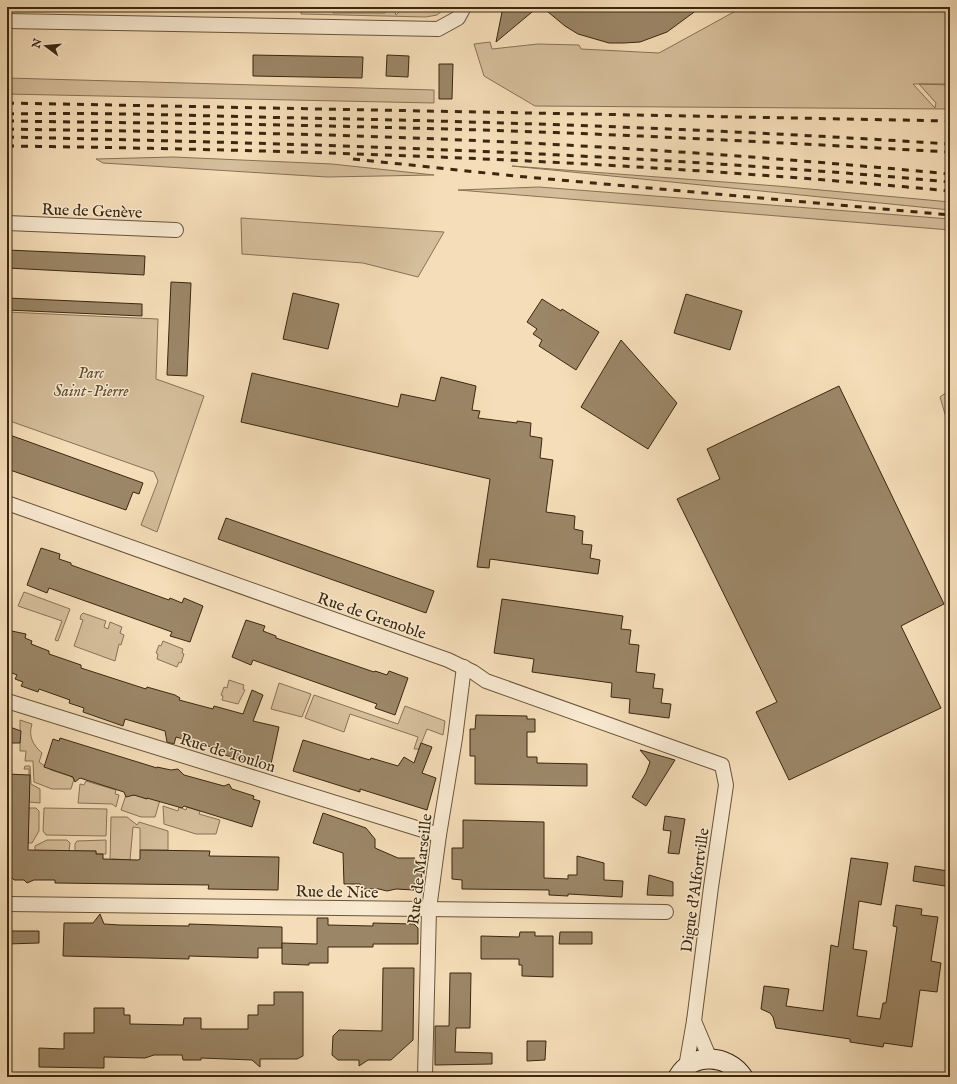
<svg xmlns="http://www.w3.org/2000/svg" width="957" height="1084" font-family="'IM FELL English',serif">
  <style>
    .green { fill: #d5be9b; stroke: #887255 }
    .building { fill: #9b8667; stroke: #3b270f }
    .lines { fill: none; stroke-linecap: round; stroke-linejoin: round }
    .street-casing { stroke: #695439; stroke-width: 16 }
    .secondary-casing { stroke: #3b270f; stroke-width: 21 }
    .street { stroke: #f8e9d1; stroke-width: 14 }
    .secondary { stroke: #f8e9d1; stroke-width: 19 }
    .rail { stroke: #3b270f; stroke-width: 3; stroke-dasharray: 7 7; stroke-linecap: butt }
    .labels { text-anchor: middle; stroke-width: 3; stroke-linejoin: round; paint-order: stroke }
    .street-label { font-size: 16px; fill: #3b270f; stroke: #f8e9d1 }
    .park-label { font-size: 16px; font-style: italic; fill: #624d32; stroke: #f8e9d1 }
  </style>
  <rect width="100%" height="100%" fill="#f4ddb8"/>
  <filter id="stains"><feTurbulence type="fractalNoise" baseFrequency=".005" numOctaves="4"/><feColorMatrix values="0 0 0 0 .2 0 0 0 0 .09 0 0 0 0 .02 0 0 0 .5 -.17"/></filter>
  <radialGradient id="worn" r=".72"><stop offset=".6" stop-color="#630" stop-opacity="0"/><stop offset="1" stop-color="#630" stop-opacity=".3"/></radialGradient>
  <g class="green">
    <polygon points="302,7 336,7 333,13 385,13 389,7 393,7 396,15 404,7 447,7 437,15 426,17 301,14"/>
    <polygon points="743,7 950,7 950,84 913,84 935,108 936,103 919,84 950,85 950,109 535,106 484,76 474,44 490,42 492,49 538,44 579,45 581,49 659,53"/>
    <polygon points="7,78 434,90 434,103 7,94"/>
    <polygon points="173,157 332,164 434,175 327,177 103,163 96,159"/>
    <polygon points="512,166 777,186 950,202 950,210"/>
    <polygon points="539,187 950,219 950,230 458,190"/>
    <polygon points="241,218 444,232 418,277 363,263 242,254"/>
    <polygon points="7,312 158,319 156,379 204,396 157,532 141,525 158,481 154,472 7,420"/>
    <polygon points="947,392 950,398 950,431 940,397"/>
    <polygon points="24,592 70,609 58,641 55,640 62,621 18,606"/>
    <polygon points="83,613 106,621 104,627 108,629 110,622 122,627 120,633 124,635 121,645 119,644 115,661 74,646 83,620 80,619 81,615"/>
    <polygon points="163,641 183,649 182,653 184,654 181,663 179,662 177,667 157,659 158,654 156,653 159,645 161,646"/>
    <polygon points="229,680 244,685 243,689 245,690 238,704 222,700 223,696 221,695 224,687 227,688"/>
    <polygon points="279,683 311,694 302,717 271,709"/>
    <polygon points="314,695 398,724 405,706 445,721 443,735 427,729 419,749 414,749 418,737 350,714 344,732 305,718"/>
    <path d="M20 720 32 724C28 736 33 745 42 753L39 762 51 770 70 776 74 779 71 789H52L34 782 33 761H25L26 751H20Z"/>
    <polygon points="25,766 30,766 31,784 40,789 40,803 29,802 29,769 24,769"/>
    <polygon points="86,781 116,790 115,794 119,795 116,807 112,804 78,803 80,784 84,785"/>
    <polygon points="126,795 135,795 147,799 148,796 160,800 155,817 141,817 121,810"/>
    <polygon points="163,806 178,811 179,807 186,810 187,807 200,811 199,814 220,820 216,834 196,834 164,824"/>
    <polygon points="29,808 36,808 39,811 39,831 32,843 28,843"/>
    <polygon points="44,808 107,809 106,836 46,835 43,831"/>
    <polygon points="111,817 127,817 137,825 139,822 168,831 168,850 140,850 140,828 133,827 130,860 112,859 110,863"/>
    <polygon points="47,840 67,840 70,843 69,851 35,851 35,846"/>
    <polygon points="106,840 106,854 96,854 96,851 75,851 75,844 77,841"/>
  </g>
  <g class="building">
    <polygon points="503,7 538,7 496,42"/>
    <polygon points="542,7 701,7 667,32 640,42 624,43 609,43 578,34 565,26"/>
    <polygon points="253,55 363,57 362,78 253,76"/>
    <polygon points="387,55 409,56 408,77 386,76"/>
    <polygon points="439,64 453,64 452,99 439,99"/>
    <polygon points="7,250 145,256 144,275 7,268"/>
    <polygon points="171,282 191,283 187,376 167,375"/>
    <polygon points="293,293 339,304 328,349 283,339"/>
    <polygon points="686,294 742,311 730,350 674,333"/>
    <polygon points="7,298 142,304 142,316 7,310"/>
    <polygon points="542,299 561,311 562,309 599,332 576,370 539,346 542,340 533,334 537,329 527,322"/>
    <polygon points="621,340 677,403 648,449 581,407"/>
    <polygon points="252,373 398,407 401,394 435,401 441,377 476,386 472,410 480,411 478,418 517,423 517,421 531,423 530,436 542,438 540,458 553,460 546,512 575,516 574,529 583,531 582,544 592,545 590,558 600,560 598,574 490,559 489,568 477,567 490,479 241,422"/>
    <polygon points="839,386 944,604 901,626 941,708 789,780 756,712 777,702 677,499 720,479 707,449"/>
    <polygon points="7,434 143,483 139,494 133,492 126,510 7,469"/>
    <polygon points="226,518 434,591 426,613 218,539"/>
    <polygon points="41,548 60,554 59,559 71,563 71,565 169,600 170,598 182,603 184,598 203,606 190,642 170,636 172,632 49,588 47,593 27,585"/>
    <polygon points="502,599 623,616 621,629 631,630 629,644 639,645 636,672 655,674 653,688 663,689 661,703 671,704 669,718 629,713 630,699 611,697 612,683 532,672 534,659 494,653"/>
    <polygon points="246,620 265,626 263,631 276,636 276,638 310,650 374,672 375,671 387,675 389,671 408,678 395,715 375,708 377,704 253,660 251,665 232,657"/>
    <polygon points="7,630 26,634 25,638 32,641 31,644 49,651 49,654 81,665 81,668 146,689 147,687 175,695 180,698 179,700 213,709 214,706 243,714 252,690 263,695 253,721 279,727 271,764 244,757 243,760 221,754 222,750 176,737 174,744 167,742 165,731 125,719 123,726 83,712 84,708 69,703 70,700 39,689 38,692 21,686 23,682 15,679 17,675 7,671"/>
    <polygon points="476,715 527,716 527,719 535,719 535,732 527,732 527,757 537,757 537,763 587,764 587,786 475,784 475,756 470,756 470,729 475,729"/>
    <polygon points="7,726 21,731 20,743 7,743"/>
    <polygon points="60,738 157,768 157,767 171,770 178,769 184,775 224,786 229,784 232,789 254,796 253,799 260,801 252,827 184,806 182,808 147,798 147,799 134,795 126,797 124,792 80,778 75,782 73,777 44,767 53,739 59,741"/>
    <polygon points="303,740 370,760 371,758 398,766 404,757 414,763 421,743 432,747 422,773 436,778 427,810 360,789 360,792 293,771"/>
    <polygon points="640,750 675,760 646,806 632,797 646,773 650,762"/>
    <polygon points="7,774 30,775 28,850 96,851 96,854 103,854 103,859 138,860 140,859 140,850 210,851 209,856 279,857 278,890 208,889 209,885 55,883 55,880 34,880 27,883 24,880 14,880 7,872"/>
    <polygon points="323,813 366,828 375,839 375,848 398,858 415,858 415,864 421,864 422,883 415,883 414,890 396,889 387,891 379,889 360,889 360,884 344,884 343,853 313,843"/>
    <polygon points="665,816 685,819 679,854 668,853 671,831 663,830"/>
    <polygon points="463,820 544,822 544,878 568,879 568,875 577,875 577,856 604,863 604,880 623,881 622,897 568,894 568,896 549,895 549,890 462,889 462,880 452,879 452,848 463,848"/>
    <polygon points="851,858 888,863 881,905 859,901 853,949 867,951 857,1016 880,1019 883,1003 886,1003 897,927 893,926 896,905 922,909 921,915 938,917 931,961 941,963 937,992 920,990 912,1047 884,1043 883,1047 850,1042 850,1039 776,1028 773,1017 770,1013 761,1009 764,986 789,989 786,1006 823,1011 831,945 838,947"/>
    <polygon points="915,866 948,871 945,886 913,881"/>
    <polygon points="649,875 673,882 673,896 647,895"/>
    <polygon points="100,914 104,924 120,925 189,926 189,924 282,927 282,948 258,948 258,958 189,956 189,959 63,956 64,923 93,923"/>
    <polygon points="317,918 328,918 328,925 373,926 373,923 414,924 418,928 418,944 373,944 373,947 328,947 328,963 309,963 309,965 282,964 282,943 317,944"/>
    <polygon points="7,931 39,931 39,943 7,944"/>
    <polygon points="520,932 535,932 535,936 553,936 553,977 522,976 522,965 519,965 519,959 481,959 481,936 519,937"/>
    <polygon points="560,932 592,932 592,944 559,944"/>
    <polygon points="383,968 414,968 413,1040 391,1060 368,1060 359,1066 359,1060 338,1060 332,1055 333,1036 339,1030 382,1031"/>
    <polygon points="450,973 471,973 470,1028 456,1028 455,1052 492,1053 492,1064 435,1065 435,1026 449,1026"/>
    <polygon points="274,992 303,992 303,1056 297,1059 260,1059 260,1067 252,1060 201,1058 201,1060 183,1060 182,1055 154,1055 145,1058 104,1057 104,1068 39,1067 39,1048 64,1049 64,1033 94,1033 94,1008 124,1008 124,1015 130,1015 130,1024 183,1025 184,1018 201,1018 201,1029 248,1029 248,1015 258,1015 258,1005 274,1005"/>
    <polygon points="527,1041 546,1041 545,1060 527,1061"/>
  </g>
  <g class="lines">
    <defs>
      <g id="street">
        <polyline points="7,21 438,29 458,18 464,7"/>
        <polyline points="7,223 176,230"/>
        <polyline points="7,503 448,660 473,672 486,681 722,765 726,785 711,887 694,1021 686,1067"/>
        <polyline points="7,701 439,835"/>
        <polyline points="7,904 666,912"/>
        <polyline points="694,1021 710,1059"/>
        <polyline points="425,1077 429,909 439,835 455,738 464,667"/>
      </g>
      <path id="secondary" d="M678 1077C692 1052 728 1054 743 1077"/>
    </defs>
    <use href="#street" class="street-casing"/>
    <use href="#secondary" class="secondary-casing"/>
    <use href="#street" class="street"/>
    <use href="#secondary" class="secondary"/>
    <g class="rail">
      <polyline points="7,103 950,121"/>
      <path d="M7 114C105 112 203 116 301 118 518 122 734 130 950 144"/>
      <path d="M7 121C140 123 273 124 405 128 587 132 768 142 950 152"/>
      <path d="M7 129C113 131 219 132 325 135 533 141 742 154 950 174"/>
      <path d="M7 137C322 144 636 153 950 182"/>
      <path d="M7 146C322 150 637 161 950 191"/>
      <polyline points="353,159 515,176 950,215"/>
    </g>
  </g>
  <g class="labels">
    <g class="street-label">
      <text transform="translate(92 210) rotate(2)" y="6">Rue de Genève</text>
      <text transform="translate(372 615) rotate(19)" y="6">Rue de Grenoble</text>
      <text transform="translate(228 752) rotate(17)" y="6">Rue de Toulon</text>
      <text transform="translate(419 869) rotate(-83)" y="6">Rue de Marseille</text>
      <text transform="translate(694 890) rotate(-82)" y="6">Digue d'Alfortville</text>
      <text transform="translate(337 891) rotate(1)" y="6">Rue de Nice</text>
    </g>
    <g class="park-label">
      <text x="91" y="378">Parc<tspan x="91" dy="18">Saint-Pierre</tspan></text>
    </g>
  </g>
  <rect width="957" height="1084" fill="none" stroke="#f4ddb8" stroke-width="24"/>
  <rect x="8" y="8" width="941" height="1068" fill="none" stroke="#3b270f" stroke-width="2"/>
  <rect x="12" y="12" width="933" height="1060" fill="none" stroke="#3b270f"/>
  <g transform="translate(46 46) rotate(286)" stroke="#f8e9d1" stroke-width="3" paint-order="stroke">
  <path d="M0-3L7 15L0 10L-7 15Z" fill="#3b270f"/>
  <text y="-6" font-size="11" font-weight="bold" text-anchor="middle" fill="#3b270f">N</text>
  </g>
  <rect width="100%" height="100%" filter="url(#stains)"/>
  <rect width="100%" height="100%" fill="url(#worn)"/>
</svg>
